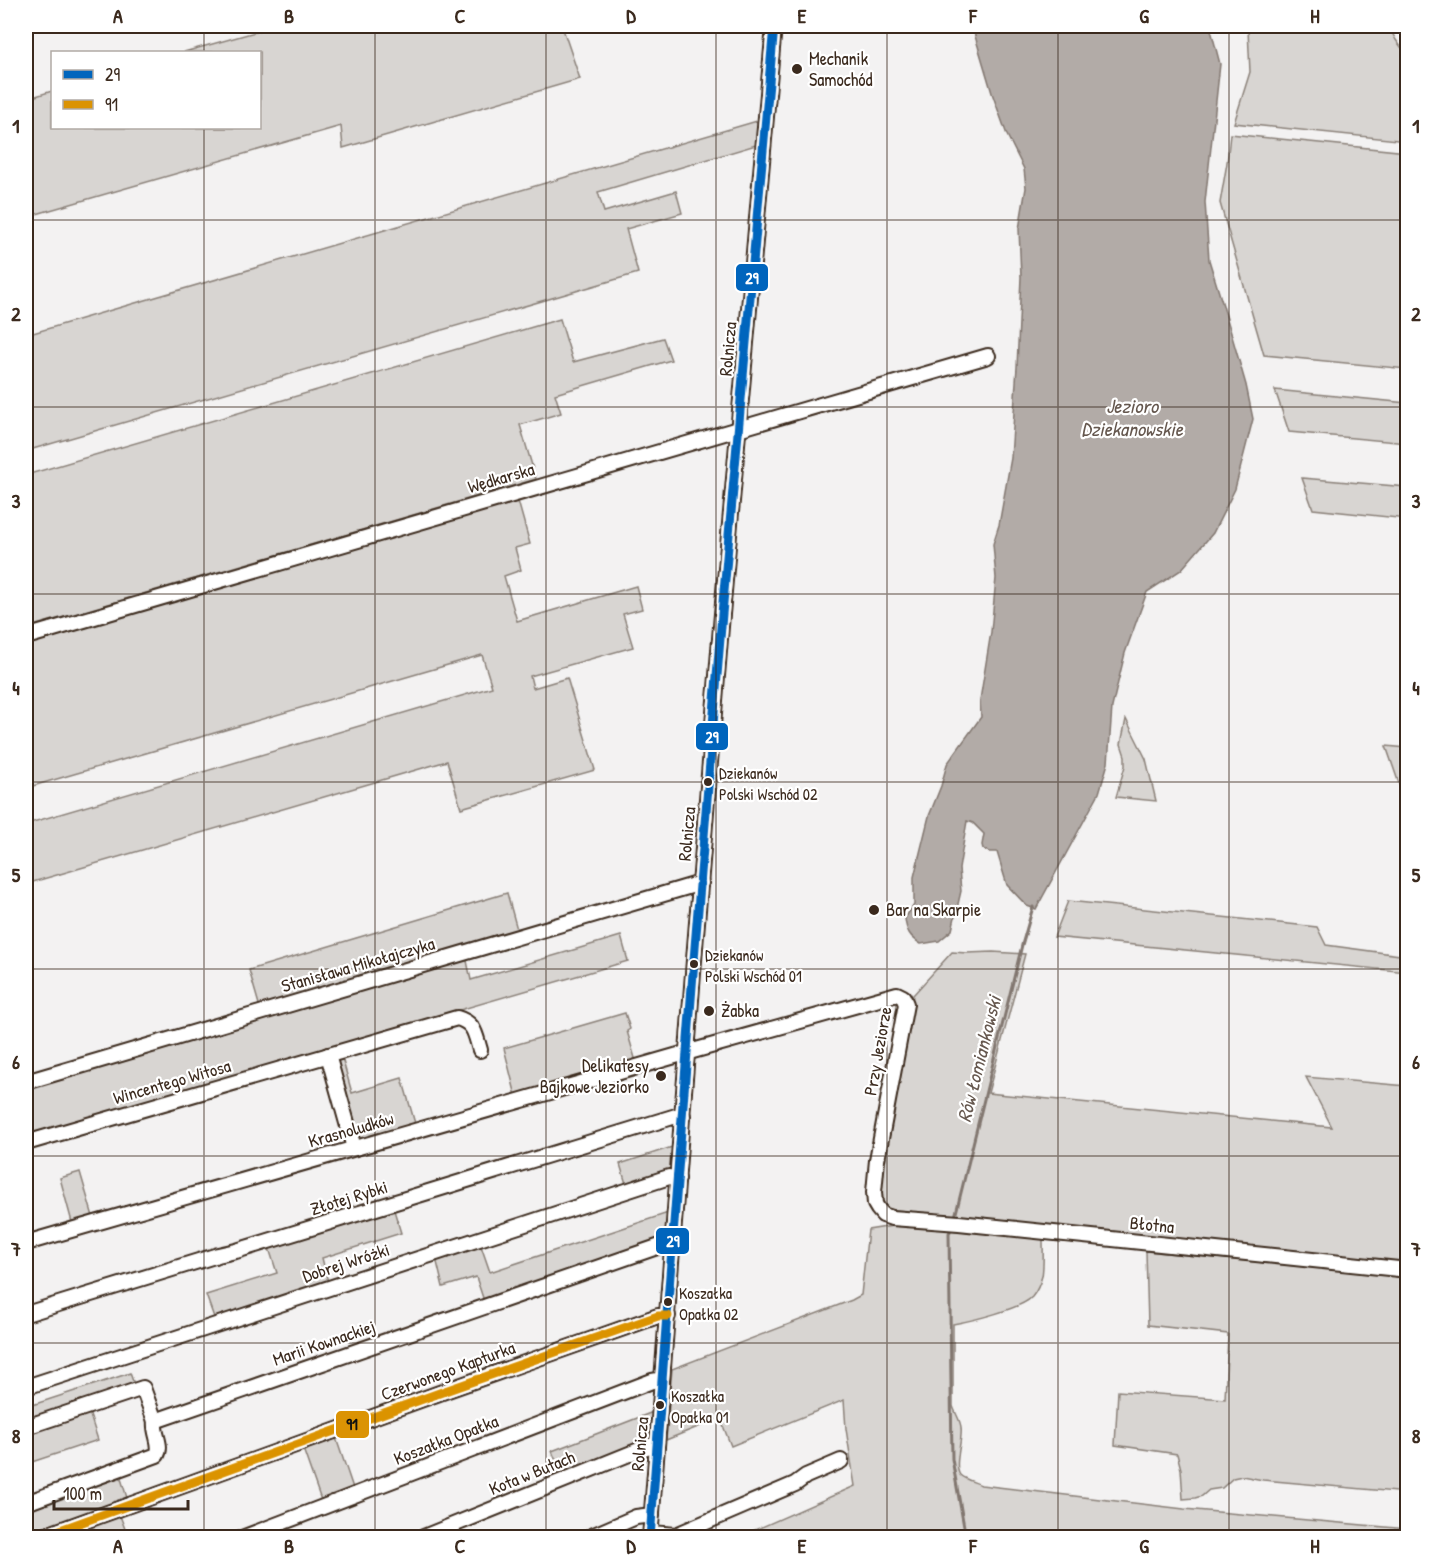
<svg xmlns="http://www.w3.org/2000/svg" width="1433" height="1563" font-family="'Patrick Hand',sans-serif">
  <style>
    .green { fill: #d8d5d2; stroke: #8a8078; stroke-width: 1.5 }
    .water { fill: #b2aba7; stroke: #827770; stroke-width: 1.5 }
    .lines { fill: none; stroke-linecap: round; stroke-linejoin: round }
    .stream { stroke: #827770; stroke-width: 3 }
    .minor-casing { stroke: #3b2a1e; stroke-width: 18 }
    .minor { stroke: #fff; stroke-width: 14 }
    .bus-1-casing { stroke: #fff; stroke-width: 14 }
    .bus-2-casing { stroke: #fff; stroke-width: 14 }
    .bus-1 { stroke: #0065bd; stroke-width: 9 }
    .bus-2 { stroke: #db9304; stroke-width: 9 }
    .grid { fill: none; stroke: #3b2a1e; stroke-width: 1.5; stroke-opacity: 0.55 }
    .poi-dot { fill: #3b2a1e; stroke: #fff; stroke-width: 2 }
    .labels { text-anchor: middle; stroke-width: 4.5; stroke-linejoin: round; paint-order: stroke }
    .bus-label { font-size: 16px; fill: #3b2a1e; stroke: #fff; text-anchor: start }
    .poi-label { font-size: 18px; fill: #3b2a1e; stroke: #fff; text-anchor: start }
    .street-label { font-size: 18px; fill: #3b2a1e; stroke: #fff }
    .water-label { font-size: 20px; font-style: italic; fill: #65574e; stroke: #fff }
    .line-badge { stroke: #fff; stroke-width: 2 }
    .badge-label { font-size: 16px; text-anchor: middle; font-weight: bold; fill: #fff }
    .pale-badge-label { font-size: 16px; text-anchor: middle; font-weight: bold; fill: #111 }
    .neatline { fill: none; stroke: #3b2a1e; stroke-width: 2 }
    .grid-label { font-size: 20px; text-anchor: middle; font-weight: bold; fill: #3b2a1e }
  </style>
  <rect width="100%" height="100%" fill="#f3f2f2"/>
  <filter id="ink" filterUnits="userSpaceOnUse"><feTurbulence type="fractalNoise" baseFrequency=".0167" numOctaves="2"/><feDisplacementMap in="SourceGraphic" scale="12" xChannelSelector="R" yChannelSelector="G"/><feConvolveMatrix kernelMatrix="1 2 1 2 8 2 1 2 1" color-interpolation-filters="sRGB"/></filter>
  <g filter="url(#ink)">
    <g class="green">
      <polygon points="276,26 562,26 580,79 343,148 341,126 26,217 26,99 52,91 52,128 260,128 260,52 184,52"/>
      <polygon points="1245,26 1390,26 1390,29 1396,40 1407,55 1407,141 1234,123 1250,72 1248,30"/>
      <polygon points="757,121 756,145 598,192 604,212 676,191 682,213 626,229 638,273 26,451 26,335"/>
      <polygon points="1230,134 1407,152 1407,369 1264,355 1220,203 1227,163"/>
      <polygon points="560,319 573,362 663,338 671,360 555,394 561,413 520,425 536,479 26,628 26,475"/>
      <polygon points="1275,390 1407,403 1407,443 1289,432"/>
      <polygon points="1302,478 1407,487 1407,519 1313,509"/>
      <polygon points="518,501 530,544 515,548 521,570 504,576 517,621 636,586 642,609 623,614 633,647 530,676 533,688 567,678 595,770 461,808 447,761 26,884 26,824 492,687 482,655 26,788 26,645"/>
      <polygon points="1126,719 1146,759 1156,801 1116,797 1125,766 1125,756 1121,744"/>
      <polygon points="1386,746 1407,748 1407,807"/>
      <polygon points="507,893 518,933 260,1008 249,970"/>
      <polygon points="1068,901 1317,927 1326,945 1407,956 1407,972 1054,937"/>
      <polygon points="621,936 628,961 26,1136 26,1085 466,956 471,980"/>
      <polygon points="952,952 967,953 993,952 1025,954 988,1093 1332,1127 1306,1077 1407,1086 1407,1263 886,1209 878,1196 880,1170 913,995"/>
      <polygon points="625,1013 630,1029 627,1031 637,1065 517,1100 504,1048"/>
      <polygon points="341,1054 352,1093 402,1078 416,1127 362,1142 358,1140 336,1059"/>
      <polygon points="672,1147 671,1173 627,1187 620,1164"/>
      <polygon points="80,1172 94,1220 73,1226 60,1178"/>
      <polygon points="393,1207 401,1233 322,1258 329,1286 216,1323 206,1295 277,1273 268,1245"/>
      <polygon points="668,1213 666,1241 485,1304 476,1277 443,1287 436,1258 480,1243 490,1272"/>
      <path d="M899 1225 1043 1239C1043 1251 1044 1265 1042 1276 1040 1284 1037 1291 1032 1297 1021 1309 970 1321 953 1324V1406C955 1413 961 1421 961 1428 963 1439 953 1466 960 1475 965 1480 975 1482 981 1485L1184 1509 1407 1529V1537H739L855 1486 846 1429 844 1400 731 1446 720 1418 666 1440 672 1369 852 1300 861 1295 868 1230Z"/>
      <polygon points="1146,1251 1407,1277 1407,1493 1263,1480 1242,1476 1233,1478 1222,1488 1209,1490 1202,1496 1195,1498 1183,1499 1181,1469 1177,1454 1115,1445 1118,1391 1225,1399 1228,1334 1148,1325"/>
      <polygon points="130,1373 135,1387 26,1424 26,1407"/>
      <polygon points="88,1409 98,1440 26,1464 26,1430"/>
      <polygon points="653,1412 650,1441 562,1476 552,1451"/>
      <polygon points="335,1435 354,1491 322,1503 302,1446"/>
      <polygon points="119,1472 128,1501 26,1537 26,1505"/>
      <polygon points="119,1513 128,1537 66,1537 64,1533"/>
    </g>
    <path class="water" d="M972 26H1210L1220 64 1205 202 1209 260 1225 312 1246 385 1253 419 1235 489 1213 533 1181 570 1147 592 1125 653 1112 707 1108 763 1099 793 1036 909 1027 906 1007 885 997 852H989L983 849 982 845 984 834 973 823 967 821 959 869 961 891 952 930 939 941 921 944C910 937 906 931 905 918L914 905V877L929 816 941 786 947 764 981 717 980 700 991 632 996 578 993 544 999 525 1011 458 1017 367 1021 277 1019 229 1026 188 1024 169 1007 135 992 93Z"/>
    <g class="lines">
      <g class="stream">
        <polyline points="955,1217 1022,945 1033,907"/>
        <polyline points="952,1228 949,1233 952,1459 966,1538"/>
      </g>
      <defs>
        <g id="minor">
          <polyline points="26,637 988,356"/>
          <polyline points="328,1055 354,1148"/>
          <polyline points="26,1082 701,883"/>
          <path d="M26 1143 457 1018C475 1023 475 1034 480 1050"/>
          <polyline points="26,1243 682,1054 897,994 903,997 906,1004 877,1160 874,1192 875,1204 878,1209 883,1215 892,1218 959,1223 1408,1270"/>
          <polyline points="26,1314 218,1255 236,1251 676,1116 683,1116"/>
          <polyline points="26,1387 669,1177 678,1179"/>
          <polyline points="26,1427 143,1388 155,1421"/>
          <path d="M26 1503 157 1455C163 1445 153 1433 155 1421L663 1245H673"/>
          <polyline points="651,1533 676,1535 795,1484 806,1476 841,1461"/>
          <polyline points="38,1538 445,1391 658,1316 668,1316"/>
          <polyline points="242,1538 652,1381 658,1380 662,1382"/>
          <polyline points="421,1538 649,1446 657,1446"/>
          <polyline points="587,1538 636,1517 652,1515"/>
          <polyline points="650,1538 695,947 722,614 774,26"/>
        </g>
      </defs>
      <use href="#minor" class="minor-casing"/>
      <use href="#minor" class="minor"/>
      <defs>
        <polyline id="bus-1" points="650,1538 695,947 722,614 774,26"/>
        <polyline id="bus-2" points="38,1538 445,1391 658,1316 668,1316"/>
      </defs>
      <use href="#bus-1" class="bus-1-casing"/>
      <use href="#bus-2" class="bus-2-casing"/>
      <use href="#bus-1" class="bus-1"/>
      <use href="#bus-2" class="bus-2"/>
    </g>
  </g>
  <path class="grid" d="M204 26V52M375 26V1538M546 26V1538M716 26V1538M887 26V1538M1058 26V1538M1229 26V1538M204 128V1538M26 220H1408M26 407H1408M26 594H1408M26 782H1408M26 969H1408M26 1156H1408M26 1343H1408"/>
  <g class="poi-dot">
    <circle cx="797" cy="69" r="6"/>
    <circle cx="708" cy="782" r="5"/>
    <circle cx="874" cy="910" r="6"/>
    <circle cx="694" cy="964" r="5"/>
    <circle cx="709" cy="1011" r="6"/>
    <circle cx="661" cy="1076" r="6"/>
    <circle cx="668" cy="1302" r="5"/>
    <circle cx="660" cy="1405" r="5"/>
  </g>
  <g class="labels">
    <g class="bus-label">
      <text x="719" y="779">Dziekanów<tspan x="719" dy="21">Polski Wschód 02</tspan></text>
      <text x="705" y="961">Dziekanów<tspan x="705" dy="21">Polski Wschód 01</tspan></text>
      <text x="679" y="1299">Koszałka<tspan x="679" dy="21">Opałka 02</tspan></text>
      <text x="671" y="1402">Koszałka<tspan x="671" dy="21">Opałka 01</tspan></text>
    </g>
    <g class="poi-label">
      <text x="809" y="65">Mechanik<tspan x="809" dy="21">Samochód</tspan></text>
      <text x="886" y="916">Bar na Skarpie</text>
      <text x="721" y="1017">Żabka</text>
      <text x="649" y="1072" text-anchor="end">Delikatesy<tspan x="649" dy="21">Bajkowe Jeziorko</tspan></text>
    </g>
    <g class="street-label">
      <text transform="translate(728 349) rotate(-85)" y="6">Rolnicza</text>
      <text transform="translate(501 478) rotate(-16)" y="6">Wędkarska</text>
      <text transform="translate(687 834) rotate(-85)" y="6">Rolnicza</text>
      <text transform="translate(358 965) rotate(-16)" y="6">Stanisława Mikołajczyka</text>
      <text transform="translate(878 1051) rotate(-80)" y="6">Przy Jeziorze</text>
      <text transform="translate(172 1082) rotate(-16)" y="6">Wincentego Witosa</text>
      <text transform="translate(351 1130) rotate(-16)" y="6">Krasnoludków</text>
      <text transform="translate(349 1198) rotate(-17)" y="6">Złotej Rybki</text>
      <text transform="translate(1152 1225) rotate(6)" y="6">Błotna</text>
      <text transform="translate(346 1263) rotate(-18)" y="6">Dobrej Wróżki</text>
      <text transform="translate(324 1343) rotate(-19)" y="6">Marii Kownackiej</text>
      <text transform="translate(448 1371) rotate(-20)" y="6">Czerwonego Kapturka</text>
      <text transform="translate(446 1440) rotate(-21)" y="6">Koszałka Opałka</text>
      <text transform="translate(640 1444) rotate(-85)" y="6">Rolnicza</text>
      <text transform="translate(532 1473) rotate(-22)" y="6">Kota w Butach</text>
    </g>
    <g class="water-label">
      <text x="1132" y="413">Jezioro<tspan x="1132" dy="23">Dziekanowskie</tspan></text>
      <text transform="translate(979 1059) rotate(-76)" y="7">Rów Łomiankowski</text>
    </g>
  </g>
  <g class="line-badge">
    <rect x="735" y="263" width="34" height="29" rx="6" fill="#0065bd"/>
    <rect x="695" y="722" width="34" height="29" rx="6" fill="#0065bd"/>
    <rect x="655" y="1227" width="35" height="28" rx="6" fill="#0065bd"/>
    <rect x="335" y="1410" width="35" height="29" rx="6" fill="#db9304"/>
  </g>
  <g class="badge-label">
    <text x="752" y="284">29</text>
    <text x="712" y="743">29</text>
    <text x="673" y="1247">29</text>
  </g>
  <g class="pale-badge-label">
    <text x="352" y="1430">91</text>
  </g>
  <rect width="1433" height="1563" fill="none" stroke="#fff" stroke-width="66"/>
  <rect x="51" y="51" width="210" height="78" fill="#ffffff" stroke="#b1aaa5" stroke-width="1.5"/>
  <rect x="63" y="70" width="30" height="9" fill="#0065bd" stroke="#b1aaa5" stroke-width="1.5"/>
  <text x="105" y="81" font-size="18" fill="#3b2a1e">29</text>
  <rect x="63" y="100" width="30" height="9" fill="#db9304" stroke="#b1aaa5" stroke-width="1.5"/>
  <text x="105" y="111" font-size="18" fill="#3b2a1e">91</text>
  <path d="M54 1500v9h134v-9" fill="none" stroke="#3b2a1e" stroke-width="3"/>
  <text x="63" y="1500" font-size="18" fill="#3b2a1e" stroke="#ffffff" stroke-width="4.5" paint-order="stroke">100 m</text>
  <rect x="33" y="33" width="1367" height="1497" class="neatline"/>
  <g class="grid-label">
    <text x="118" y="23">A</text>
    <text x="289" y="23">B</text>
    <text x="460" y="23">C</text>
    <text x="631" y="23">D</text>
    <text x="802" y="23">E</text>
    <text x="973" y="23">F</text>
    <text x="1144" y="23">G</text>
    <text x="1315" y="23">H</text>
    <text x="16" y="133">1</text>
    <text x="1416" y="133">1</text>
    <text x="16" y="321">2</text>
    <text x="1416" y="321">2</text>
    <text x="16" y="508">3</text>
    <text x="1416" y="508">3</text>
    <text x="16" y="695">4</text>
    <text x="1416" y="695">4</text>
    <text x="16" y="882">5</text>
    <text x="1416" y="882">5</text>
    <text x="16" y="1069">6</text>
    <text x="1416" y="1069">6</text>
    <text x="16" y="1256">7</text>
    <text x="1416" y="1256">7</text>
    <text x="16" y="1443">8</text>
    <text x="1416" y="1443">8</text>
    <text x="118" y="1553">A</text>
    <text x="289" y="1553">B</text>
    <text x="460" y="1553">C</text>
    <text x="631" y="1553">D</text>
    <text x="802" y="1553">E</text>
    <text x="973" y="1553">F</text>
    <text x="1144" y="1553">G</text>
    <text x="1315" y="1553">H</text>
  </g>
</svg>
